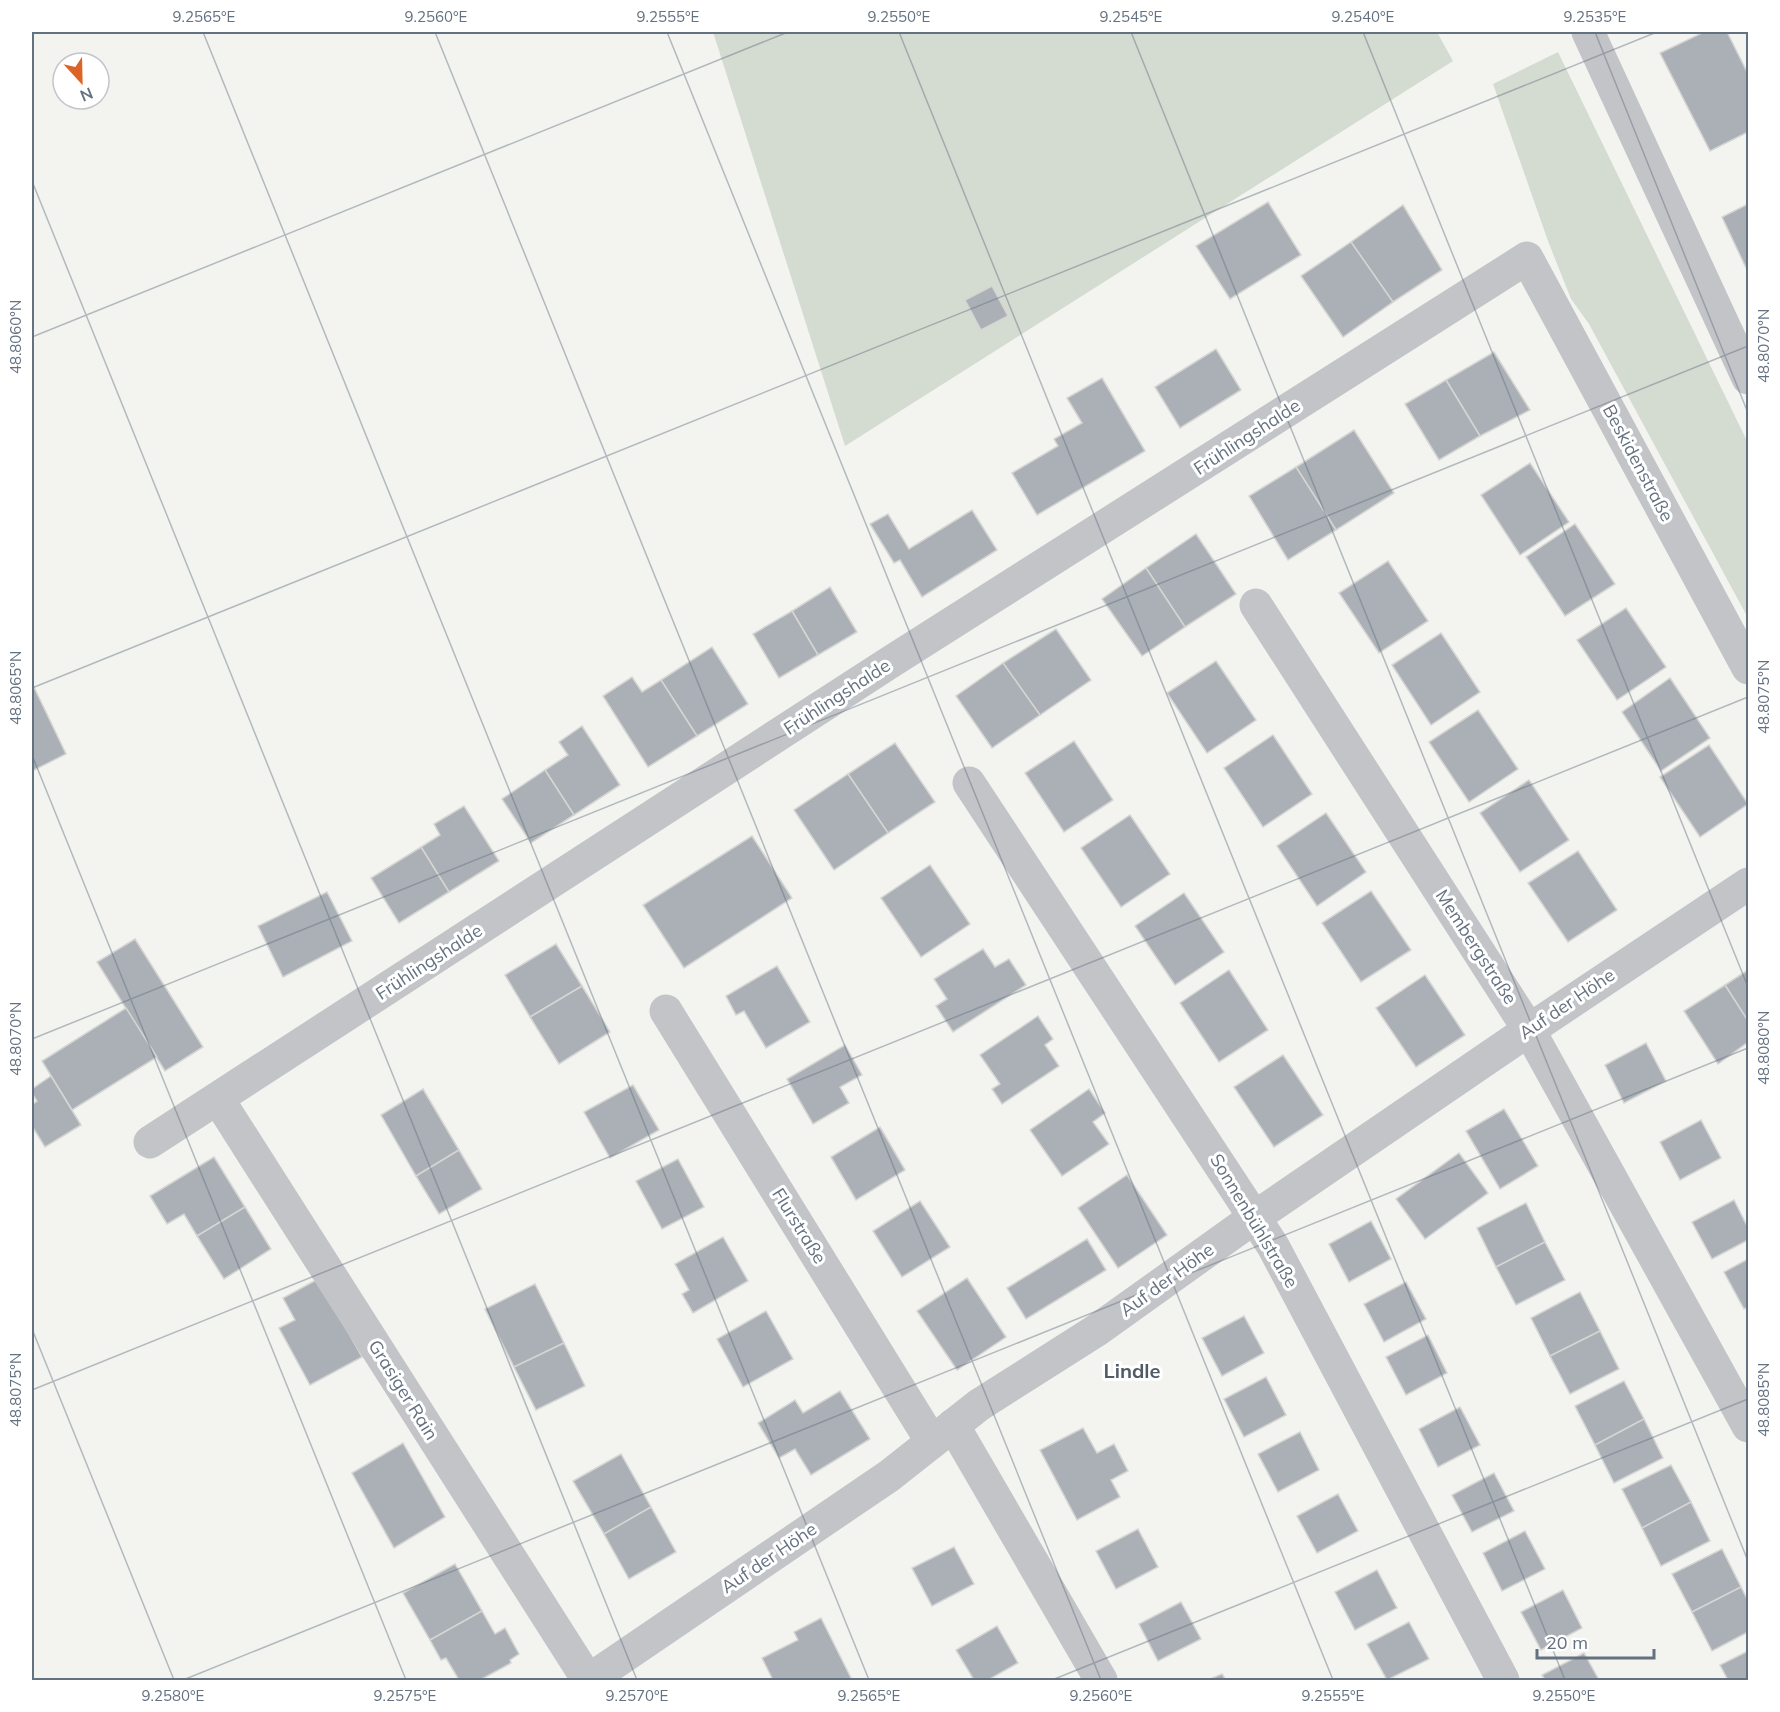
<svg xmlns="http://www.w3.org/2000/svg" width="1780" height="1712" font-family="Mulish,sans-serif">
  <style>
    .green { fill: #d4dbd1 }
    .building { fill: #aab0b5; stroke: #d5d5d3; stroke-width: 1.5 }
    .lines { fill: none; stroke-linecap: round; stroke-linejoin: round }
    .minor { stroke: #c2c4c8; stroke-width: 33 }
    .ticks { fill: none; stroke: #647180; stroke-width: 1.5; stroke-opacity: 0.45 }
    .labels { text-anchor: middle; stroke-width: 6; stroke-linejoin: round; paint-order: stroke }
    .street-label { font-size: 18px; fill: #647180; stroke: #fff }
    .neighbourhood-label { font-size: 20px; font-weight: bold; fill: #515b65; stroke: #fff }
    .neatline { fill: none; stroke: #647180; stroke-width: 2 }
    .ticks-label { font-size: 15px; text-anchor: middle; fill: #647180 }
  </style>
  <rect width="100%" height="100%" fill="#f3f4f0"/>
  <g class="green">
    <polygon points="713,32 1437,32 1453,61 845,446"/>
    <polygon points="1558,52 1748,443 1748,618 1589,324 1571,299 1548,241 1493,84"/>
  </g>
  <g class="building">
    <polygon points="1704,32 1727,32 1748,74 1748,132 1710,151 1660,53"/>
    <polygon points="1268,202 1301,255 1230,299 1196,246"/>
    <polygon points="1748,204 1748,272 1722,217"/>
    <polygon points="1403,205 1442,270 1393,302 1351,242"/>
    <polygon points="1351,242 1393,302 1343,337 1301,276"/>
    <polygon points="992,286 1008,316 981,330 965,300"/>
    <polygon points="1216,349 1241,390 1180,428 1155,387"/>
    <polygon points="1494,352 1530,410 1480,436 1446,380"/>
    <polygon points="1102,378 1145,451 1037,515 1012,473 1058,446 1054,439 1082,423 1067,398"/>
    <polygon points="1446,380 1480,436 1439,460 1405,404"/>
    <polygon points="1354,430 1394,493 1336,530 1296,467"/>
    <polygon points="1530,463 1569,522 1520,555 1481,495"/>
    <polygon points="1296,467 1336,530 1288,560 1249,496"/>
    <polygon points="972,510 997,550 922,597 900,560 894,563 870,524 888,514 909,549"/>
    <polygon points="1575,524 1615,584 1565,616 1526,557"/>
    <polygon points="1196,534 1236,594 1185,627 1146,568"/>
    <polygon points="1388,561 1428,621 1379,653 1339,593"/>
    <polygon points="1146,568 1185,627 1142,656 1102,599"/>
    <polygon points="830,587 857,632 818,655 792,611"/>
    <polygon points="1626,608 1666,667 1617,700 1577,640"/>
    <polygon points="792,611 818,655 779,678 753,634"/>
    <polygon points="1056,629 1091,680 1040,715 1003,663"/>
    <polygon points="1441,633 1480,692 1431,725 1392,665"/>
    <polygon points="712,647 748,704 697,736 661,680"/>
    <polygon points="1216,661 1256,720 1207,753 1167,693"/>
    <polygon points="1003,663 1040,715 992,748 956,696"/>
    <polygon points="632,677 642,692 661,680 697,736 648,767 603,696"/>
    <polygon points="1670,678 1710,738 1661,771 1622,712"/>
    <polygon points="32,683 66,754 32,771"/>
    <polygon points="1478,710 1518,769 1469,802 1429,742"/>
    <polygon points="582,726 620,785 574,815 545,770 568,755 559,742"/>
    <polygon points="1273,735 1312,794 1263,827 1224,768"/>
    <polygon points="1074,741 1113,800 1064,832 1025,773"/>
    <polygon points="895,743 935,802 888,833 848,774"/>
    <polygon points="1709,745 1748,804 1700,837 1660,777"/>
    <polygon points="545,770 574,815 531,843 502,799"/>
    <polygon points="848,774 888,833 834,870 794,810"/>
    <polygon points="1529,780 1569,840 1520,872 1480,813"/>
    <polygon points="464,806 499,861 449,892 421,847 440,835 434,824"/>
    <polygon points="1326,813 1366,872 1317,906 1277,846"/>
    <polygon points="1130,815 1170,874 1121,907 1081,848"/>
    <polygon points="752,836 792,898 684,968 643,905"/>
    <polygon points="421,847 449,892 399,923 371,878"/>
    <polygon points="1578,851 1617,910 1568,942 1528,883"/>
    <polygon points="930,865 970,924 921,957 881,898"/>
    <polygon points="1371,891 1411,950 1361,982 1322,923"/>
    <polygon points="327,892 352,941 283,977 258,926"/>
    <polygon points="1184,893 1224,952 1175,985 1135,926"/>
    <polygon points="135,939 203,1047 165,1071 97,962"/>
    <polygon points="556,944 582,986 530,1017 505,975"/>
    <polygon points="983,949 995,967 1009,959 1026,985 953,1032 936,1006 947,999 934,979"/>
    <polygon points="777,966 810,1022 766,1048 744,1011 736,1015 726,996"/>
    <polygon points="1229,970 1268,1030 1219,1062 1180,1003"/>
    <polygon points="1748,970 1748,1021 1725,985"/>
    <polygon points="1425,975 1465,1035 1416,1067 1376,1008"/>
    <polygon points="1725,985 1748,1021 1748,1042 1718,1064 1684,1011"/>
    <polygon points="582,986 610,1032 559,1064 530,1017"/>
    <polygon points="126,1008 157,1057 72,1110 42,1061"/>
    <polygon points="1038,1016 1053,1039 1045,1045 1059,1066 1002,1104 992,1089 1000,1084 980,1055"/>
    <polygon points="1646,1043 1666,1081 1624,1103 1605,1065"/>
    <polygon points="845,1045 862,1075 840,1087 849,1103 813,1124 787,1079"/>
    <polygon points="1283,1055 1323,1115 1274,1147 1234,1087"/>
    <polygon points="51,1076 81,1125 45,1147 32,1126 32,1105 37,1101 32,1093 32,1089"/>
    <polygon points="633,1085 659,1130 610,1158 584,1112"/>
    <polygon points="423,1089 459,1150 416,1176 381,1115"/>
    <polygon points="1089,1089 1105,1113 1093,1122 1109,1144 1062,1176 1030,1130"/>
    <polygon points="1504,1109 1538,1166 1500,1189 1466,1131"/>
    <polygon points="1701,1120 1721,1158 1680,1180 1660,1142"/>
    <polygon points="880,1127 905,1170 856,1200 831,1157"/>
    <polygon points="459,1150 482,1189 439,1214 416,1176"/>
    <polygon points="1459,1153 1488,1193 1425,1239 1396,1199"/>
    <polygon points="214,1157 245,1207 197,1236 184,1214 167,1224 150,1196"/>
    <polygon points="678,1159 704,1207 662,1229 636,1181"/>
    <polygon points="1127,1175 1167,1235 1118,1268 1078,1208"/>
    <polygon points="1734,1200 1748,1228 1748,1240 1712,1259 1692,1222"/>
    <polygon points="920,1201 950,1247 902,1277 873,1231"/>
    <polygon points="1526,1203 1545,1242 1496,1267 1477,1228"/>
    <polygon points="245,1207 271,1249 224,1279 197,1236"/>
    <polygon points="1371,1221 1391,1259 1349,1282 1329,1244"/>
    <polygon points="723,1237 748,1281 693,1313 682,1294 689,1290 675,1264"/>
    <polygon points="1087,1239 1106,1270 1026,1319 1007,1288"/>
    <polygon points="1545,1242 1565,1280 1516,1305 1496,1267"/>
    <polygon points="1748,1259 1748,1307 1744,1309 1724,1272"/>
    <polygon points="967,1278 1006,1337 957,1370 917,1311"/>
    <polygon points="318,1279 362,1357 310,1385 279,1328 295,1320 283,1298"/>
    <polygon points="1406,1282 1426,1319 1384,1342 1364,1304"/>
    <polygon points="535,1284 564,1343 514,1367 485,1309"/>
    <polygon points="1580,1292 1600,1331 1550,1356 1531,1318"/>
    <polygon points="766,1311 793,1359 743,1387 717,1339"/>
    <polygon points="1244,1316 1264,1353 1222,1376 1202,1338"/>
    <polygon points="1600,1331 1619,1369 1570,1394 1550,1356"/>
    <polygon points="1428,1335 1447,1373 1406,1395 1386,1357"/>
    <polygon points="564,1343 585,1386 536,1410 514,1367"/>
    <polygon points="1266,1377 1286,1415 1244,1437 1224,1399"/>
    <polygon points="1624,1381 1644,1419 1595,1445 1575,1406"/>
    <polygon points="840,1391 870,1439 811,1475 795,1449 779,1458 758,1423 795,1400 803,1413"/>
    <polygon points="1460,1407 1480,1445 1438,1467 1419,1429"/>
    <polygon points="1644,1419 1663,1458 1614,1483 1595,1445"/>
    <polygon points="1083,1428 1097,1453 1114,1444 1128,1471 1111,1480 1120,1497 1077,1520 1040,1450"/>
    <polygon points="1300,1432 1319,1470 1278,1492 1258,1454"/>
    <polygon points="403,1443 445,1517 394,1548 352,1473"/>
    <polygon points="621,1454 651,1507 604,1534 573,1481"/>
    <polygon points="1671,1465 1691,1502 1642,1528 1622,1489"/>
    <polygon points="1494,1473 1514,1511 1472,1532 1452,1495"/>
    <polygon points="1338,1494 1358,1531 1317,1553 1297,1516"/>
    <polygon points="1691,1502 1710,1541 1661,1566 1642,1528"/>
    <polygon points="651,1507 676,1552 629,1579 604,1534"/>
    <polygon points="1138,1529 1158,1567 1116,1589 1096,1551"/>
    <polygon points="1525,1531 1545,1569 1502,1591 1483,1553"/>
    <polygon points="954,1547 974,1584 932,1606 912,1568"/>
    <polygon points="1722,1549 1741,1587 1692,1612 1672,1574"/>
    <polygon points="455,1564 482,1611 430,1640 403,1593"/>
    <polygon points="1377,1570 1397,1608 1355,1630 1335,1592"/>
    <polygon points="1741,1587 1748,1601 1748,1632 1712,1651 1692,1612"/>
    <polygon points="1563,1590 1582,1628 1541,1650 1521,1612"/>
    <polygon points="1181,1602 1201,1639 1158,1661 1139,1624"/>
    <polygon points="482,1611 495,1634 505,1628 519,1654 510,1660 511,1663 480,1680 459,1680 446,1658 441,1660 430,1640"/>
    <polygon points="821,1618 852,1680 773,1680 762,1658 798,1640 794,1632"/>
    <polygon points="1409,1622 1429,1659 1387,1680 1367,1644"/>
    <polygon points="997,1626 1018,1663 988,1680 974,1680 956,1650"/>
    <polygon points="1748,1651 1748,1680 1728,1680 1720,1665"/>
    <polygon points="1584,1653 1599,1680 1545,1680 1542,1675"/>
    <polygon points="1222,1674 1226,1680 1208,1680"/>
  </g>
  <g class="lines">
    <g class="minor">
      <polyline points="1588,32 1748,378"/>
      <polyline points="1256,605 1529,1030 1748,1426"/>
      <polyline points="969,783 1273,1246 1503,1680"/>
      <polyline points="666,1011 932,1442"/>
      <polyline points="218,1099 588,1680"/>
      <polyline points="150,1142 892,661 1527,258 1748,668"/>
      <polyline points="953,1425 1101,1680"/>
      <polyline points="589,1680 889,1476 979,1405 1097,1330 1255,1217 1529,1030 1748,884"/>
    </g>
  </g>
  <path class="ticks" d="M203 32 869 1680M435 32 1101 1680M667 32 1333 1680M899 32 1565 1680M1131 32 1748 1561M1363 32 1748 987M1595 32 1748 413M32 181 637 1680M32 337 788 32M32 688 1657 32M32 755 406 1680M32 1039 1748 346M32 1329 174 1680M32 1390 1748 697M183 1680 1748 1048M1052 1680 1748 1399"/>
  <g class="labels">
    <g class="street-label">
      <text transform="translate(1247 437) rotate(-33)" y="6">Frühlingshalde</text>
      <text transform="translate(1638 463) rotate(62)" y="6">Beskidenstraße</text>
      <text transform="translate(837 697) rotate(-33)" y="6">Frühlingshalde</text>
      <text transform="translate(1476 947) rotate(57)" y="6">Membergstraße</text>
      <text transform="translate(429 962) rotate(-33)" y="6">Frühlingshalde</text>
      <text transform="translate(1567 1004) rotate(-34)" y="6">Auf der Höhe</text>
      <text transform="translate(1254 1221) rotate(59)" y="6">Sonnenbühlstraße</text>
      <text transform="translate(799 1226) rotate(58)" y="6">Flurstraße</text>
      <text transform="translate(1167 1280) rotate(-36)" y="6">Auf der Höhe</text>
      <text transform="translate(403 1390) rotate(58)" y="6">Grasiger Rain</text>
      <text transform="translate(769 1558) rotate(-34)" y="6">Auf der Höhe</text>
    </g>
    <g class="neighbourhood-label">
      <text x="1132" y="1378">Lindle</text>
    </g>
  </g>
  <rect width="1780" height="1712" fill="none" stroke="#ffffff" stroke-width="66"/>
  <g transform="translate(81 81) rotate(158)"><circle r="28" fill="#ffffff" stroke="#c1c6cc" stroke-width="1.5"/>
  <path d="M0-4.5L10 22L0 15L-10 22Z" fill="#dd6327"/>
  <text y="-9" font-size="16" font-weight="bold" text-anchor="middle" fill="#647180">N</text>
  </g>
  <path d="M1537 1649v9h117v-9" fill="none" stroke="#647180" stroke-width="3"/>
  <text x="1546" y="1649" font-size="18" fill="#647180" stroke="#ffffff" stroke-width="4.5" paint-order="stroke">20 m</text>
  <rect x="33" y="33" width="1714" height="1646" class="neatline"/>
  <g class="ticks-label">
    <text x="204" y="22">9.2565°E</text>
    <text x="436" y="22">9.2560°E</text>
    <text x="668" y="22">9.2555°E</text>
    <text x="899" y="22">9.2550°E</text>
    <text x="1131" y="22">9.2545°E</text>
    <text x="1363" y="22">9.2540°E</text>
    <text x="1595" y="22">9.2535°E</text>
    <text transform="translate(16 337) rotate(-90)" y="5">48.8060°N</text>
    <text transform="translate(1764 346) rotate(-90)" y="5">48.8070°N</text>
    <text transform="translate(16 688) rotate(-90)" y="5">48.8065°N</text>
    <text transform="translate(1764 697) rotate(-90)" y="5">48.8075°N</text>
    <text transform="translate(16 1039) rotate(-90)" y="5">48.8070°N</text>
    <text transform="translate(1764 1048) rotate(-90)" y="5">48.8080°N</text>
    <text transform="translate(16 1390) rotate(-90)" y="5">48.8075°N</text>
    <text transform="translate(1764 1400) rotate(-90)" y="5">48.8085°N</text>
    <text x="173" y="1701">9.2580°E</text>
    <text x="405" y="1701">9.2575°E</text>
    <text x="637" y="1701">9.2570°E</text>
    <text x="869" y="1701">9.2565°E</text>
    <text x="1101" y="1701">9.2560°E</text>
    <text x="1333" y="1701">9.2555°E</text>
    <text x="1564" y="1701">9.2550°E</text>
  </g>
</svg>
